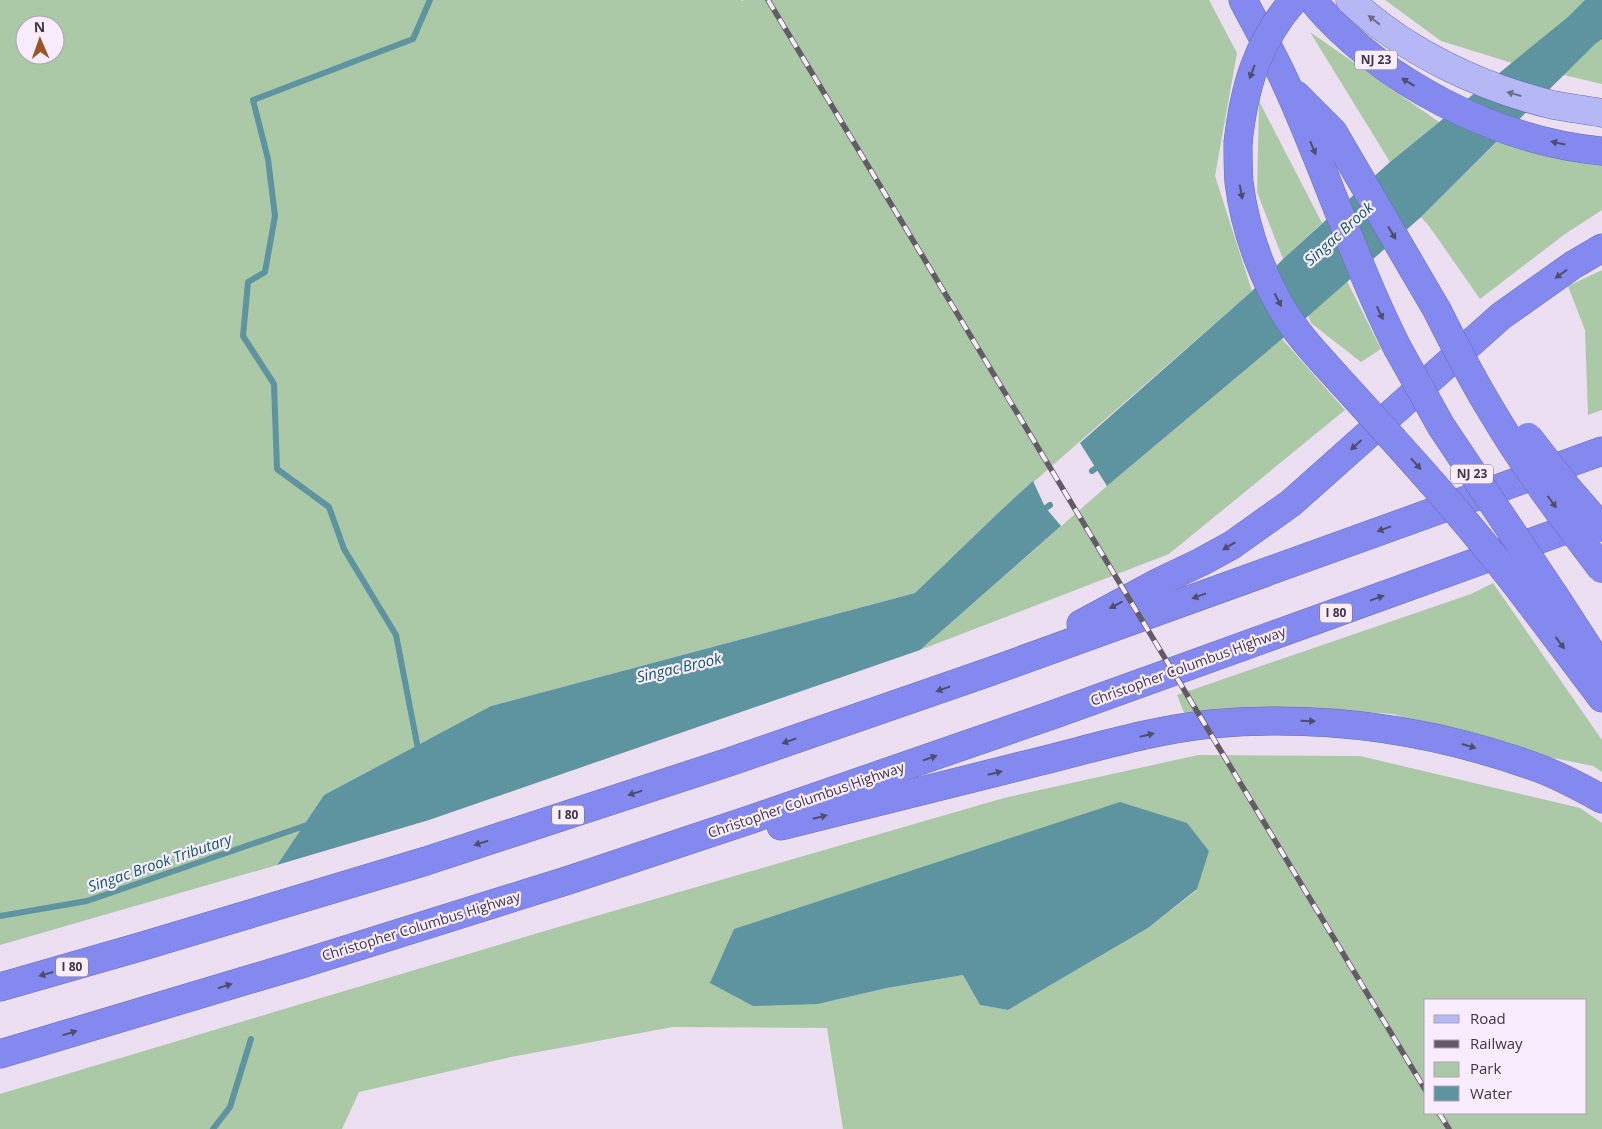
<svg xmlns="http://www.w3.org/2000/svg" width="1602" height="1129" font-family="'Open Sans',sans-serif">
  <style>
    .green { fill: #abc9a7; fill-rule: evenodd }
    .water { fill: #5d94a0 }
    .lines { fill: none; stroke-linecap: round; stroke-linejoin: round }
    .stream { stroke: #5d94a0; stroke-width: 6 }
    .major-casing { stroke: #6b6db2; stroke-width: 29 }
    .highway-casing { stroke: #6b6db2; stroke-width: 29 }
    .major { stroke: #b5b8f5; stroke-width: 28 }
    .highway { stroke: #8389ef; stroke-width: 28 }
    .rail-casing { stroke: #635c66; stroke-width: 5.5 }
    .rail { stroke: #f9ecfe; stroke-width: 4; stroke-dasharray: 11; stroke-linecap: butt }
    .highway-bridge-casing { stroke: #6b6db2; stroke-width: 29; stroke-linecap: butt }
    .highway-bridge { stroke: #8389ef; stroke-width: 28 }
    .oneway { fill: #6e6b88 }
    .oneway2 { fill: #4f4c6c }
    .labels { text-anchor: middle; stroke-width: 4.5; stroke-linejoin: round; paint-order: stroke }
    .shield { fill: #f9ecfe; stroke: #766e79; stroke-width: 1 }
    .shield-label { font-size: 12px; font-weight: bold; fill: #3e3840 }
    .street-label { font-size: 14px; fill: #3e3840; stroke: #f9ecfe }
    .water-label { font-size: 15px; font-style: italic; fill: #0b5b68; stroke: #f9ecfe }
  </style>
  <rect width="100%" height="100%" fill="#ecdff1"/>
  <g class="green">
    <path d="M0 0H741L742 1 744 0H1209L1237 53 1215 176 1252 291 998 513 915 593 491 706 324 795 277 865 0 945ZM25 25H55V55H25Z"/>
    <polygon points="1385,0 1602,0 1602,84 1512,63 1441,41"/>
    <polygon points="1310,32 1439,122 1390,162"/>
    <polygon points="1259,101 1322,223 1283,259 1257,192"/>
    <polygon points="1498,141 1602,164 1602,210 1565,234 1480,299 1429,226 1421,217"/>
    <polygon points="1602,270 1602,410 1588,415 1585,330 1568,286"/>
    <polygon points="1347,281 1381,349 1361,362 1311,323 1308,315"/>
    <polygon points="1282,339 1345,410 1169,554 920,650 1107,486"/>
    <polygon points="1493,583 1602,740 1602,772 1593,766 1539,755 1468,732 1392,714 1282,707 1185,715 1177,695 1471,594"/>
    <path d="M1198 755 1360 756 1580 808 1602 823V1129H843L827 1028 673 1027 511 1057 359 1092 342 1129H0V1094L565 925 1004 798ZM1197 890 1148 928 1008 1010 980 1005 963 975 887 988 818 1004ZM1426 1000H1586V1113H1426Z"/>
  </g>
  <g class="water">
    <polygon points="1585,0 1602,0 1602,39 1595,44 1421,217 1282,339 1107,486 1080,443 1252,291 1283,259 1390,162 1568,17"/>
    <polygon points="1033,481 1045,507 1061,526 920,650 429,820 277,865 324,795 491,706 915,593 998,513"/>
    <polygon points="1120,802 1187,823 1209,851 1197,889 1148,928 1008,1010 980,1005 963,975 887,988 818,1004 753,1006 710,983 734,929"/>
  </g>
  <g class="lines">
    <g class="stream">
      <polyline points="1092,471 1102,464"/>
      <polyline points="1039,513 1050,505"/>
      <polyline points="419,754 396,635 344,549 329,507 277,469 274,384 243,336 248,282 265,272 275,216 268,159 253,100 413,39 430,0"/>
      <polyline points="0,916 87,901 310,824"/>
      <polyline points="213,1129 230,1107 251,1039"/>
    </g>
    <defs>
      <path id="major" d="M1350 0C1405 52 1480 87 1553 105 1569 108 1586 110 1602 113"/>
      <g id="highway">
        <path d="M1243 0C1258 29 1275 58 1288 88 1327 174 1355 263 1397 347"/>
        <path d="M1312 0C1381 82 1496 141 1602 151"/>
        <polyline points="1296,95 1333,132 1437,310"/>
        <path d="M1238 143C1238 156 1238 169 1239 182 1245 232 1266 290 1297 331 1305 342 1315 353 1324 363"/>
        <polyline points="1554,595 1602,669"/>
        <polyline points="1531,604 1602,698"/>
        <polyline points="1081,624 1159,582 1201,562 1232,545 1291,503 1501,316 1573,265 1602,248"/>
        <path d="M781 826C866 805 951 784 1037 762 1094 748 1152 730 1211 724 1323 714 1435 730 1541 769 1562 777 1582 788 1602 799"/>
        <polyline points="0,987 143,946 426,861 732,761 989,672 1602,451"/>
        <polyline points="0,1054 301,964 569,880 749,820 1055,714 1593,520"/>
      </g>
    </defs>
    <use href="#major" class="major-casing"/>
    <use href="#highway" class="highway-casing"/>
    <use href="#major" class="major"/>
    <use href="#highway" class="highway"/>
    <defs>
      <g id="rail">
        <polyline points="768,0 1426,1091"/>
        <polyline points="1439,1113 1449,1129"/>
      </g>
    </defs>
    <use href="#rail" class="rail-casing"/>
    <use href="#rail" class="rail"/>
    <defs>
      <g id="highway-bridge">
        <path d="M1238 143C1244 88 1257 42 1294 0"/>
        <path d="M1437 310C1455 346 1473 381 1494 415 1526 469 1564 519 1602 569"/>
        <polyline points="1397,347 1441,426 1554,595"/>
        <path d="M1324 363C1396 442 1467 519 1531 604"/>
        <polyline points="1528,437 1569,490 1602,528"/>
      </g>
    </defs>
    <use href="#highway-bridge" class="highway-bridge-casing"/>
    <use href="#highway-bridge" class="highway-bridge"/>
  </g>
  <defs><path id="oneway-solid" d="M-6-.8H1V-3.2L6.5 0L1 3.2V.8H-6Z" transform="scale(1.25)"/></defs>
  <g class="oneway">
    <use href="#oneway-solid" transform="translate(1374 20) rotate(-142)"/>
    <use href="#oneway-solid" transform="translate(1514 94) rotate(-164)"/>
  </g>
  <g class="oneway2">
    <use href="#oneway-solid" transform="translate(1252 72) rotate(111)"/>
    <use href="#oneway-solid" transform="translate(1408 82) rotate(-149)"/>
    <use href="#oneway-solid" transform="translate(1558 143) rotate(-168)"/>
    <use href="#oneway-solid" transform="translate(1313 148) rotate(67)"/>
    <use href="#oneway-solid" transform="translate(1241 192) rotate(80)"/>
    <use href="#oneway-solid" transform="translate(1392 233) rotate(59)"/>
    <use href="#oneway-solid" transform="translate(1561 274) rotate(144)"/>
    <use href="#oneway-solid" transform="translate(1278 300) rotate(63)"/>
    <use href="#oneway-solid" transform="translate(1380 313) rotate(65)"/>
    <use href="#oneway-solid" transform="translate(1356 445) rotate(138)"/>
    <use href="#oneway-solid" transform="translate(1416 464) rotate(48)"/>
    <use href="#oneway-solid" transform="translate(1552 502) rotate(54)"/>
    <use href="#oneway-solid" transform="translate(1384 529) rotate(160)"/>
    <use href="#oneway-solid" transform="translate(1229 546) rotate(149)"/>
    <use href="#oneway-solid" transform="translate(1199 596) rotate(160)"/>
    <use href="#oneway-solid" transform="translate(1377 598) rotate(-20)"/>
    <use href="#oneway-solid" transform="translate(1116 605) rotate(152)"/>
    <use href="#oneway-solid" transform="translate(1560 643) rotate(54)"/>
    <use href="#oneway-solid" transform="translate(943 689) rotate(161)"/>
    <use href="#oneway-solid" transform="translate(1308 721) rotate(1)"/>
    <use href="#oneway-solid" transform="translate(1147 735) rotate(-13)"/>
    <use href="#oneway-solid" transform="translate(789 741) rotate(161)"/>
    <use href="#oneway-solid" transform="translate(1469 746) rotate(16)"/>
    <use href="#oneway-solid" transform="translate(930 758) rotate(-19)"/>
    <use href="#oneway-solid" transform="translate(995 773) rotate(-14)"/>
    <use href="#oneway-solid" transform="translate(635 793) rotate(162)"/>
    <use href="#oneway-solid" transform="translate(820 817) rotate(-14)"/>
    <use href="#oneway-solid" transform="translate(481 843) rotate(162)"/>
    <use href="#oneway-solid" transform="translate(46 974) rotate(164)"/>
    <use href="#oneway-solid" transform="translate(225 986) rotate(-17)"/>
    <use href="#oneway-solid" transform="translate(70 1033) rotate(-17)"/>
  </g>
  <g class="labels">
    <g class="shield">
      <rect x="1355" y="50.5" width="42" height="19" rx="4"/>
      <rect x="1451" y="464.5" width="42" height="19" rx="4"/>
      <rect x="1320" y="603.5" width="32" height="19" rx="4"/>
      <rect x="552" y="805.5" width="32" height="19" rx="4"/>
      <rect x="56" y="957.5" width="32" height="19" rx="4"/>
    </g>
    <g class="shield-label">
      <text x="1376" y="64">NJ 23</text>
      <text x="1472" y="478">NJ 23</text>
      <text x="1336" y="617">I 80</text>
      <text x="568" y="819">I 80</text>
      <text x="72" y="971">I 80</text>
    </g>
    <g class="street-label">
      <text transform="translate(1188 666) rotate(-20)" y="5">Christopher Columbus Highway</text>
      <text transform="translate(806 800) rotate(-19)" y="5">Christopher Columbus Highway</text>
      <text transform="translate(421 926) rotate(-17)" y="5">Christopher Columbus Highway</text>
    </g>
    <g class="water-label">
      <text transform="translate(1339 234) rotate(-42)" y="5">Singac Brook</text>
      <text transform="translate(679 668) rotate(-13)" y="5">Singac Brook</text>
      <text transform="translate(160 863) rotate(-19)" y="5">Singac Brook Tributary</text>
    </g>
  </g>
  <rect x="1424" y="999" width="162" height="115" fill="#f9ecfe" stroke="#aea4b2"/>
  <rect x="1434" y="1015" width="25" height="8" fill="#b5b8f5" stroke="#aea4b2"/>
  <text x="1470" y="1024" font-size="15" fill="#3e3840">Road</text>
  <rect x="1434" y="1040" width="25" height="8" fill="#635c66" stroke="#aea4b2"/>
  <text x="1470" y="1049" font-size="15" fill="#3e3840">Railway</text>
  <rect x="1434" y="1062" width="25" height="15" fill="#abc9a7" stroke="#aea4b2"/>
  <text x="1470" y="1074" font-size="15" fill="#3e3840">Park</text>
  <rect x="1434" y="1086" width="25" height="15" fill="#5d94a0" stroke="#aea4b2"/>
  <text x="1470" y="1099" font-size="15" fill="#3e3840">Water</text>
  <g transform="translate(40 40) rotate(358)"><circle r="24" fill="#f9ecfe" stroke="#aea4b2"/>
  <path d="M0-4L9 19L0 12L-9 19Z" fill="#995526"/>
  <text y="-8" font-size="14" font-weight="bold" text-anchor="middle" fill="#3e3840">N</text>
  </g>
</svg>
